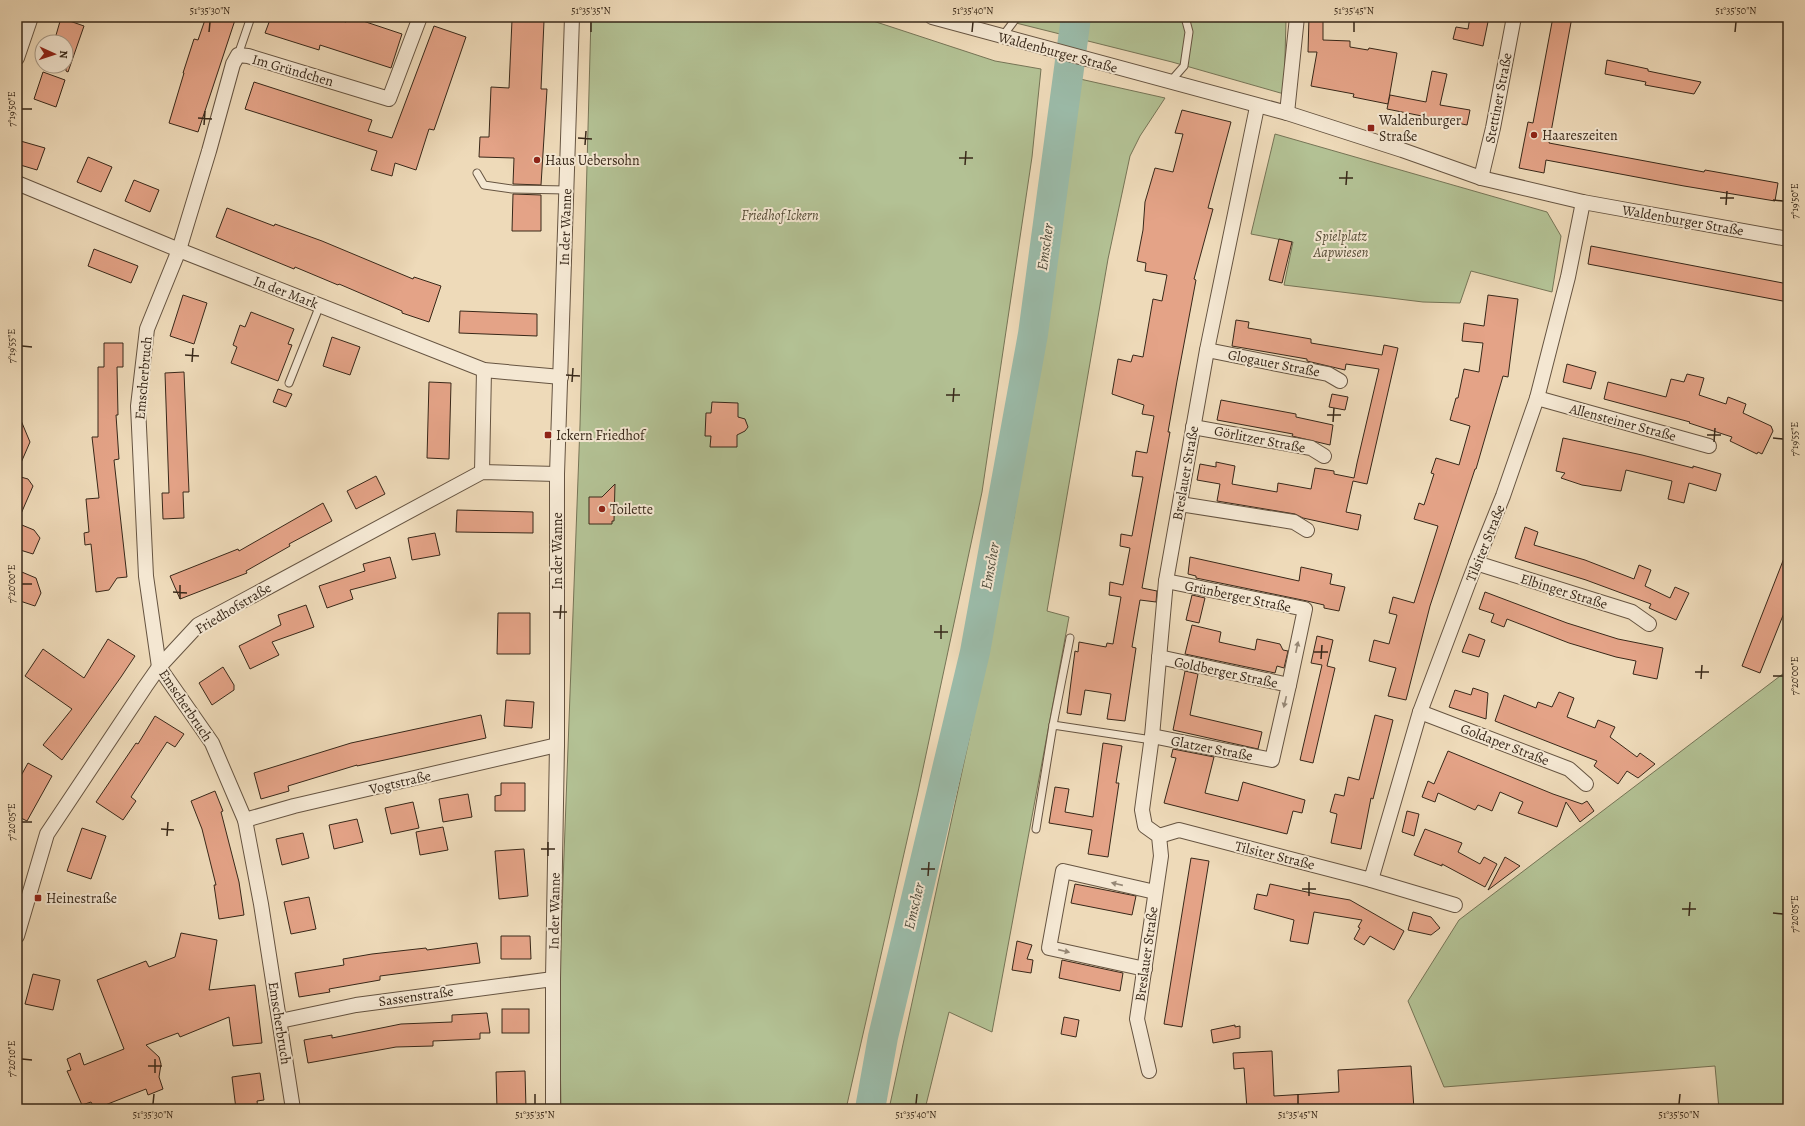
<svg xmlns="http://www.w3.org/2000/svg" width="1805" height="1126" font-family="Alegreya,serif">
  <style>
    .green { fill: #b3c194; stroke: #767456 }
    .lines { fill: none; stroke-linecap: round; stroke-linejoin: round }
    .river { stroke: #9bbba9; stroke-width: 30 }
    .building { fill: #e4a387; stroke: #382819 }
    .lane-casing { stroke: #665441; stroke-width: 9 }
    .street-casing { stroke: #665441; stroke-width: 16 }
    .lane { stroke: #f4e7d2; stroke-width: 7 }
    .street { stroke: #f4e7d2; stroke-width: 14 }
    .oneway { fill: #968876 }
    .ticks { fill: none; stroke: #382819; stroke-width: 1.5 }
    .poi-dot { fill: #8f2418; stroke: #f4e7d2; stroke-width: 1.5 }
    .labels { text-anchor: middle; stroke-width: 4; stroke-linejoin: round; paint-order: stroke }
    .street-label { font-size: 14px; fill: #382819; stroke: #f4e7d2 }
    .poi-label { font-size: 14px; fill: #382819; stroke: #f4e7d2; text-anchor: start }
    .park-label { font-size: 14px; font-style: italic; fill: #574e38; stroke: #f4e7d2 }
    .water-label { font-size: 15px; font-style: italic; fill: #514d3d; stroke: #f4e7d2 }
    .neatline { fill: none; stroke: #382819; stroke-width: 1.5 }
    .ticks-label { font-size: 10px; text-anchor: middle; fill: #382819 }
  </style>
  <rect width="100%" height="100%" fill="#eedab9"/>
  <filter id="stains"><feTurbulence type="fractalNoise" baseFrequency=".005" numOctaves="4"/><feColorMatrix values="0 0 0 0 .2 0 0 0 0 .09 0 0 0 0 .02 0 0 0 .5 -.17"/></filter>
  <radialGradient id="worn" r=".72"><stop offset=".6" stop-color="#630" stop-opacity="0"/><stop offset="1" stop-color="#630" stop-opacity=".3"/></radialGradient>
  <g class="green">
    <polygon points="591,17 861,17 995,61 1041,69 1032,157 982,492 918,792 846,1109 561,1109 559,990 580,425"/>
    <polygon points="992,17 1275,17 1286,20 1284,94 1172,62"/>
    <polygon points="1080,79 1165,98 1140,136 1130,156 1108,259 1047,611 1069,617 992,1032 949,1012 925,1109 889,1109 968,744 1014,517"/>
    <polygon points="1275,134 1547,212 1561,236 1552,292 1471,271 1460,303 1423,302 1284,285 1293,242 1251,234"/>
    <polygon points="1788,670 1788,1109 1719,1109 1715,1066 1444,1087 1408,1001 1459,920"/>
  </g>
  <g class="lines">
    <polyline class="river" points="870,1109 883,1037 975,652 1033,334 1076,17"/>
  </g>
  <g class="building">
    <polygon points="206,17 236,17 198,132 169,123 184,73 183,73 194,39 198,40"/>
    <polygon points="271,17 329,17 346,22 348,17 351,17 402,34 391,68 320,45 319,50 265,33"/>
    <polygon points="1309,17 1323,17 1323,40 1350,41 1350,47 1368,50 1369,48 1397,53 1388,104 1353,97 1354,94 1311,86 1317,52 1308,52"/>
    <polygon points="1470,17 1489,17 1483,46 1453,39 1456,27 1468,29"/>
    <polygon points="1553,17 1572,17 1549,143 1704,172 1705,170 1778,183 1775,201 1684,186 1546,160 1544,173 1519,168 1528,122 1533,123"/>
    <polygon points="61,18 84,26 68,72 66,71 66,42 54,42"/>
    <polygon points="512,20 544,21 541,89 547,89 541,185 513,184 514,158 479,157 480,137 489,137 491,87 509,88"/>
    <polygon points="434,26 466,37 434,130 429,129 416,170 395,163 392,176 371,170 377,151 245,109 254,82 372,120 368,131 392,138"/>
    <polygon points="1607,60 1648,69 1648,71 1701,82 1694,94 1645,85 1646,82 1605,74"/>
    <polygon points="1432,71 1447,74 1440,105 1470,110 1467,125 1387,109 1390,95 1426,102"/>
    <polygon points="43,72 65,80 56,107 34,99"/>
    <polygon points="1182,110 1231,122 1208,208 1213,209 1194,279 1196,280 1177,381 1168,432 1170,432 1142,588 1157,591 1156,602 1140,600 1132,647 1136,648 1125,721 1107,719 1111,694 1085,690 1081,715 1067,713 1075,651 1078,652 1079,642 1106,647 1107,643 1113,644 1121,597 1109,595 1110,582 1123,585 1130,548 1120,546 1121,534 1132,536 1143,477 1132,476 1136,451 1147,453 1154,416 1142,414 1144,405 1112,394 1118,359 1131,362 1133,355 1143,357 1153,299 1162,301 1167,275 1145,271 1146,263 1137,261 1143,230 1145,202 1155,168 1173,172 1183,134 1175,133"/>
    <polygon points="17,140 45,148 37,170 17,164"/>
    <polygon points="88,157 112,167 101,192 77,182"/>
    <polygon points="134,180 159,190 150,212 125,201"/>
    <polygon points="513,194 541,195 541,231 512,231"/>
    <polygon points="227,208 274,226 275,224 322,241 413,279 414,277 441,286 429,322 402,313 402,311 339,284 338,285 295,267 294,269 216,237"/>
    <polygon points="1279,239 1292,242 1282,283 1269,280"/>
    <polygon points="1591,246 1788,284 1788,302 1588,264"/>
    <polygon points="94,249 138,266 131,283 88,266"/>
    <polygon points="183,295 207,303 194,344 170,336"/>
    <polygon points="1488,295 1518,299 1508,377 1503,376 1476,469 1475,469 1430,606 1406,700 1388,696 1396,668 1369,661 1374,640 1389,644 1397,615 1389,613 1393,597 1414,603 1438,526 1414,519 1419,503 1424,505 1434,474 1431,473 1436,458 1459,465 1470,426 1450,420 1456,398 1458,398 1464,369 1479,372 1483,343 1462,341 1464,323 1484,326"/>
    <polygon points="460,311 537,314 537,336 459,333"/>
    <polygon points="251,312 294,329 288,344 292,345 278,381 231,363 237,347 233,345 240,325 245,327"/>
    <polygon points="1236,320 1249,322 1248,328 1311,339 1311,343 1382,355 1384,345 1398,348 1367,484 1353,481 1346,512 1361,515 1358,530 1303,518 1295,514 1217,501 1220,484 1197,480 1200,464 1216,467 1216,462 1235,466 1232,484 1277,492 1278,483 1311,489 1315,468 1334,471 1334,474 1354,478 1357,463 1379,369 1346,364 1345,370 1307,361 1307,359 1232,346"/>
    <polygon points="332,337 360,347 350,375 323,366"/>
    <polygon points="104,343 123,343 123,367 117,367 118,415 116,415 119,459 114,460 127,577 117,578 109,590 96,592 91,544 85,545 84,533 89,532 86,499 99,498 92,437 98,437 98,367 104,367"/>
    <polygon points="1567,364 1596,372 1591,389 1563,382"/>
    <polygon points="184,372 189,492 183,492 184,518 163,519 162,493 169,493 165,373"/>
    <polygon points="1687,374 1704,378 1699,395 1726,404 1728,397 1746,404 1743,413 1771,426 1773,431 1762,454 1758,452 1757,454 1730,441 1732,437 1689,423 1690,422 1604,399 1608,382 1666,397 1671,379 1684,382"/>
    <polygon points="429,382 451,383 449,459 427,458"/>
    <polygon points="278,389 292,394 286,407 273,402"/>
    <polygon points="1332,394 1348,397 1345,410 1329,407"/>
    <polygon points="1221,400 1296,414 1296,417 1333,425 1330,445 1292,436 1293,434 1217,420"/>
    <polygon points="712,402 738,403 738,417 745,419 748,427 745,431 737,435 737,447 710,447 711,436 705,436 706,413 711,413"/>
    <polygon points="17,411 30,442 17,472"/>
    <polygon points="1563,438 1642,455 1693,468 1693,466 1721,474 1716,491 1689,483 1684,503 1668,499 1672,481 1626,470 1621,491 1582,485 1561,478 1565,473 1556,471"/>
    <polygon points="17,476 28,479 33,486 17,523 34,530 40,538 33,554 17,549"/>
    <polygon points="376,476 385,494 356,509 347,491"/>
    <polygon points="615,484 614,521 612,521 612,524 589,524 589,497 602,497"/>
    <polygon points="323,503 332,521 289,544 290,546 246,571 247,573 180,599 170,576 238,549 239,551"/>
    <polygon points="457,510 533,512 533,533 456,532"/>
    <polygon points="1525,527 1538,532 1534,545 1585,560 1634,579 1639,565 1651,570 1645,586 1670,598 1675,587 1689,593 1676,620 1649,608 1651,604 1586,580 1515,558"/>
    <polygon points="435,533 440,555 412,560 408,538"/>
    <polygon points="1786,553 1788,553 1788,603 1760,673 1742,666"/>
    <polygon points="390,557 396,578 350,590 353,599 327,608 319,586 365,571 363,564"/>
    <polygon points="1190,557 1299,581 1301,567 1332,574 1330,584 1345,587 1339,611 1324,608 1324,605 1307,601 1196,578 1196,576 1188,574"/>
    <polygon points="17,570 36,578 41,593 35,606 17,600"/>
    <polygon points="1485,592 1567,623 1618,639 1663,648 1657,679 1633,674 1636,661 1616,657 1569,643 1507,619 1504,627 1491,622 1494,614 1479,609"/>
    <polygon points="1192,595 1205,598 1199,623 1186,620"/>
    <polygon points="306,605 314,627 272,642 279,655 250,669 239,646 281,625 278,615"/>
    <polygon points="498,613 530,613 530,654 497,654"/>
    <polygon points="1192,625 1221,632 1219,642 1255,650 1257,639 1280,644 1283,650 1288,651 1284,668 1277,666 1275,673 1185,654"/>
    <polygon points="1469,634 1485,640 1479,657 1462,652"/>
    <polygon points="1317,636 1333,640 1327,666 1335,668 1313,763 1300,760 1322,665 1311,663"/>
    <polygon points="108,639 135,656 121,677 62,760 43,745 72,709 25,676 43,649 84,678"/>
    <polygon points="223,667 234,685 234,690 212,705 199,683"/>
    <polygon points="1185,671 1198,674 1190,715 1262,732 1258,749 1173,730"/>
    <polygon points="1473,688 1488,693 1486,719 1449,707 1455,690 1471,695"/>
    <polygon points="1559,692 1574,698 1567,717 1595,728 1598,720 1615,727 1610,737 1637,757 1640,753 1655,764 1638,778 1627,771 1618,784 1594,766 1597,761 1495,721 1504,695 1536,708 1538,702 1552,707"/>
    <polygon points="506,700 534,702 532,728 504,726"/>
    <polygon points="481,715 486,738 357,766 357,765 288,786 289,791 261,799 254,773 351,743"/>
    <polygon points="1375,715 1393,720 1373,799 1371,798 1361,849 1331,843 1337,814 1330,812 1335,794 1344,796 1348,777 1359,780"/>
    <polygon points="155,716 184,734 175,747 167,742 131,797 136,801 123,820 96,802 136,743 138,744"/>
    <polygon points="1103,743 1122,746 1116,783 1119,783 1108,857 1088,854 1092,830 1049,823 1055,787 1069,789 1065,812 1093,817"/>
    <polygon points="1173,749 1214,757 1205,793 1238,801 1243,782 1305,800 1302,813 1293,811 1287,834 1164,803 1176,758 1171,757"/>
    <polygon points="1448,751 1553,794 1582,804 1587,801 1594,811 1580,822 1566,802 1557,827 1518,813 1523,802 1500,792 1492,811 1478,805 1475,810 1438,793 1435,802 1422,797 1428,781 1434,784"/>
    <polygon points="28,763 52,776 27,821 17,816 17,783"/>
    <polygon points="501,783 525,783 525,811 495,811 495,796 501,795"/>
    <polygon points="215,791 223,811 221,812 239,882 244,915 219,919 214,885 216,885 202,829 191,801"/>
    <polygon points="468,794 472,817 443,822 439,799"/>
    <polygon points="413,802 419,828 391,834 385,808"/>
    <polygon points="1407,811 1419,814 1414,836 1402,832"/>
    <polygon points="357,819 363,842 334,849 329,825"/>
    <polygon points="443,827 448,850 420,855 416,832"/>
    <polygon points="82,828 106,836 91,879 67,871"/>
    <polygon points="1425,829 1462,843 1458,852 1480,864 1484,857 1497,864 1485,887 1442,864 1442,866 1414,855"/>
    <polygon points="303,833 309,858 282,865 276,839"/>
    <polygon points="524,849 528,896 499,899 495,851"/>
    <polygon points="1505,857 1520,866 1488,890"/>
    <polygon points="1191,858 1209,861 1182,1027 1164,1024"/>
    <polygon points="1075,884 1136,896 1132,915 1071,903"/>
    <polygon points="1270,884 1316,894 1350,900 1404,931 1394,950 1370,936 1364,945 1354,939 1360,928 1358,927 1362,920 1314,912 1308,944 1290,941 1294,920 1254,909 1257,894 1267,896"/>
    <polygon points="309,897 316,929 291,934 284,902"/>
    <polygon points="1413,912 1431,917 1440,928 1431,935 1408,930"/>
    <polygon points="181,933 217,940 209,990 255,985 262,1043 233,1046 229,1017 180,1037 178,1033 146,1045 159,1057 161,1064 159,1077 163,1089 148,1095 146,1089 95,1109 91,1102 82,1105 67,1071 71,1070 67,1059 80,1053 84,1065 124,1049 97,980 146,961 149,967 175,957"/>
    <polygon points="501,936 530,936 531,959 501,959"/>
    <polygon points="1017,941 1032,945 1027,959 1033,960 1031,973 1012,970"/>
    <polygon points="477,943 480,963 380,976 380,980 329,989 330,992 299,997 295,973 344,965 343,959 372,954 426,948 427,950"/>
    <polygon points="1062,960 1123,973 1120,991 1059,978"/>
    <polygon points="33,974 60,980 53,1010 25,1004"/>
    <rect x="502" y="1009" width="27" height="24"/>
    <polygon points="487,1013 490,1033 480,1033 480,1039 433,1041 433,1046 396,1047 308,1063 304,1040 332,1035 332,1038 401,1024 452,1022 452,1015"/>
    <polygon points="1064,1017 1079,1020 1076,1037 1061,1034"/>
    <polygon points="1235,1025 1235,1027 1240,1026 1240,1038 1213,1043 1211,1030"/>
    <polygon points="1272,1051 1274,1096 1339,1092 1338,1070 1411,1066 1414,1109 1247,1109 1244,1068 1234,1069 1233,1053"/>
    <polygon points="525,1071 526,1109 497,1109 496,1072"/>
    <polygon points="260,1073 264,1100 257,1101 258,1109 236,1109 232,1077"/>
  </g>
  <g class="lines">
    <defs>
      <g id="lane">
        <polyline points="1002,37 1017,17"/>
        <polyline points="238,55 251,17"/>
        <polyline points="1170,82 1184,66 1189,32 1185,17"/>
        <polyline points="477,173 484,185 512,189 567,190"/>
        <polyline points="289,383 320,305"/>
        <polyline points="1053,725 1070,638"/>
        <polyline points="1036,829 1053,725 1152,740"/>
      </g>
      <g id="street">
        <polyline points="932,17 1287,113 1402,150 1481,178 1583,202 1788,239"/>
        <polyline points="17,58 31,17"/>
        <polyline points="1287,113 1297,17"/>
        <polyline points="1481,178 1493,128 1514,17"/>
        <polyline points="17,183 179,250 484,370 561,377"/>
        <polyline points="1207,350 1328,374 1340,381"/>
        <polyline points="1537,398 1709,446"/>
        <polyline points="1193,427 1311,448 1324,456"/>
        <polyline points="482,472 484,370"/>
        <polyline points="1180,504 1294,522 1307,530"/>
        <polyline points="1476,563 1632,612 1649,624"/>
        <polyline points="1166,581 1305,609 1289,685"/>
        <polyline points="1420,712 1569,769 1586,784"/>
        <polyline points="1152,736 1272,760 1289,685 1159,657"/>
        <polyline points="245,820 294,806 557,745"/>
        <polyline points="1159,836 1179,830 1371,880 1420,712 1476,563 1503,496 1537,398 1568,277 1583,202"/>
        <polyline points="1371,880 1455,905"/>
        <polyline points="17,936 47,834 145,687 159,667 198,625 482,472 557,474"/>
        <polyline points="1145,969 1049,948 1063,871 1155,892"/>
        <polyline points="280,1021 356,1005 553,979"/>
        <polyline points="1149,1071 1137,1019 1161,856 1159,836 1145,826 1142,810 1152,736 1166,581 1207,350 1257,107"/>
        <polyline points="293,1109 261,904 245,820 212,743 159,667 146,576 138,406 147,329 179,250 209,151 233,64 238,55 248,56 389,99 420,17"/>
        <polyline points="553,1109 553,979 557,745 557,474 572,17"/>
      </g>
    </defs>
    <use href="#lane" class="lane-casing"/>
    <use href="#street" class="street-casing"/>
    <use href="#lane" class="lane"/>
    <use href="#street" class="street"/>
  </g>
  <defs><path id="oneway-solid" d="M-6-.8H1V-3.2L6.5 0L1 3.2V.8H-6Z"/></defs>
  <g class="oneway">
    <use href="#oneway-solid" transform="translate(1297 647) rotate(-78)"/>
    <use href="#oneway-solid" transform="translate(1285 702) rotate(103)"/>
    <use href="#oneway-solid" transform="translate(1117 884) rotate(-167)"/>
    <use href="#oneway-solid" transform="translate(1064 951) rotate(13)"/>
  </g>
  <path class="ticks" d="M209 32 210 22M591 32V22M972 32 973 22M1354 32V22M1735 32 1736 22M22 109H32M198 118 212 119M204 125 205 111M578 138 592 139M585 145 586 131M959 158H973M965 165 966 151M1339 178H1353M1346 185 1347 171M1720 198H1734M1773 200 1783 201M1726 205 1727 191M22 346 32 347M185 355 199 356M192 362 193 348M566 375 580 376M572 382 573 368M946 395H960M953 402 954 388M1327 415H1341M1333 422 1334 408M1707 435H1721M1773 438 1783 439M1714 442 1715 428M22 584H32M173 592 187 593M180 599V585M553 612H567M560 619 561 605M934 632H948M941 639V625M1314 652H1328M1321 659 1322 645M1695 672H1709M1773 676H1783M1701 679 1702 665M22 822H32M161 829 174 830M167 836 168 822M541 849H555M548 856V842M921 869H935M928 876 929 862M1302 889H1316M1309 896V882M1682 909H1696M1773 913 1783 914M1689 916 1690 902M22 1059 32 1060M148 1066H162M155 1073V1059M153 1104 154 1094M535 1104V1094M916 1104 917 1094M1298 1104V1094M1679 1104 1680 1094"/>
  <g class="poi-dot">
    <rect x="1367" y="124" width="8" height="8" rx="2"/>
    <circle cx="1534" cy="135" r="4"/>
    <circle cx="537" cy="160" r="4"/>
    <rect x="544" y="431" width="8" height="8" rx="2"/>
    <circle cx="602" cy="509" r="4"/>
    <rect x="34" y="894" width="8" height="8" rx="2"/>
  </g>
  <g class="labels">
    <g class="street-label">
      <text transform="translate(1058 52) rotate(15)" y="5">Waldenburger Straße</text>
      <text transform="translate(293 70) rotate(16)" y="5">Im Gründchen</text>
      <text transform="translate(1498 98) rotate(-79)" y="5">Stettiner Straße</text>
      <text transform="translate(1683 220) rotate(10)" y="5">Waldenburger Straße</text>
      <text transform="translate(565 227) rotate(-88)" y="5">In der Wanne</text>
      <text transform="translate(286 292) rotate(21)" y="5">In der Mark</text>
      <text transform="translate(1274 363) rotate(11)" y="5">Glogauer Straße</text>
      <text transform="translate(143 378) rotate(-85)" y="5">Emscherbruch</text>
      <text transform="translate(1623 422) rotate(15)" y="5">Allensteiner Straße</text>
      <text transform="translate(1260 439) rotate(11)" y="5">Görlitzer Straße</text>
      <text transform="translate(1185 473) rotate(-80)" y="5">Breslauer Straße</text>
      <text transform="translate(1485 543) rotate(-68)" y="5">Tilsiter Straße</text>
      <text transform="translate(557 551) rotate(-90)" y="5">In der Wanne</text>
      <text transform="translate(1564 591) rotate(17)" y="5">Elbinger Straße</text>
      <text transform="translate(1238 596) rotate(12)" y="5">Grünberger Straße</text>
      <text transform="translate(233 608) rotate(-31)" y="5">Friedhofstraße</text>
      <text transform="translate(1226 672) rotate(12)" y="5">Goldberger Straße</text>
      <text transform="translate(186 705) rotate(56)" y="5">Emscherbruch</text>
      <text transform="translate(1505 744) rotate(21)" y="5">Goldaper Straße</text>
      <text transform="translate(1212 748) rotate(11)" y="5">Glatzer Straße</text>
      <text transform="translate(400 782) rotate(-13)" y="5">Vogtstraße</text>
      <text transform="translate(1275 855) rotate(14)" y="5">Tilsiter Straße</text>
      <text transform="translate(554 911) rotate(-89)" y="5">In der Wanne</text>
      <text transform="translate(1146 954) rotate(-82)" y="5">Breslauer Straße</text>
      <text transform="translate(416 996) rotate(-8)" y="5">Sassenstraße</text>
      <text transform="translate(280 1023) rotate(81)" y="5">Emscherbruch</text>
    </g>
    <g class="poi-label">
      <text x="1379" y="125">Waldenburger<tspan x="1379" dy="16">Straße</tspan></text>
      <text x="1542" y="140">Haareszeiten</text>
      <text x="545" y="165">Haus Uebersohn</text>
      <text x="556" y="440">Ickern Friedhof</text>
      <text x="610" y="514">Toilette</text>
      <text x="46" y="903">Heinestraße</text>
    </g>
    <g class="park-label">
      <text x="780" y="220">Friedhof Ickern</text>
      <text x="1341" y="241">Spielplatz<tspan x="1341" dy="16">Aapwiesen</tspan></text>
    </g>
    <g class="water-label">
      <text transform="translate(1045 247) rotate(-82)" y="5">Emscher</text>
      <text transform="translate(990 566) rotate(-80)" y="5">Emscher</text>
      <text transform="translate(914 906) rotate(-77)" y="5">Emscher</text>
    </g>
  </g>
  <rect width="1805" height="1126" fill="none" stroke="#eedab9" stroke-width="44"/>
  <g transform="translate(54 54) rotate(93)"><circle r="19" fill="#f4e7d2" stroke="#a99b88"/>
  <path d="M0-3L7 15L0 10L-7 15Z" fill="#8f2418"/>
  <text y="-6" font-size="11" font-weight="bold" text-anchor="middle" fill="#382819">N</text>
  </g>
  <rect x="22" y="22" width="1761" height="1082" class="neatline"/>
  <g class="ticks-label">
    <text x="210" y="14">51°35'30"N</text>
    <text x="591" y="14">51°35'35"N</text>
    <text x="973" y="14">51°35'40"N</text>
    <text x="1354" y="14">51°35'45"N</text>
    <text x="1736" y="14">51°35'50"N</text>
    <text transform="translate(11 109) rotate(-90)" y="4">7°19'50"E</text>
    <text transform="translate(1794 201) rotate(-90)" y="4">7°19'50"E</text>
    <text transform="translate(11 346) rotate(-90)" y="4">7°19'55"E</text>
    <text transform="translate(1794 439) rotate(-90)" y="4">7°19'55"E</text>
    <text transform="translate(11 584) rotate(-90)" y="4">7°20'00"E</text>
    <text transform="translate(1794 676) rotate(-90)" y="4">7°20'00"E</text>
    <text transform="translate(11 822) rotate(-90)" y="4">7°20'05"E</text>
    <text transform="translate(1794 914) rotate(-90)" y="4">7°20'05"E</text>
    <text transform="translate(11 1059) rotate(-90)" y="4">7°20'10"E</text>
    <text x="153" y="1118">51°35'30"N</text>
    <text x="535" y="1118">51°35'35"N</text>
    <text x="916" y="1118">51°35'40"N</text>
    <text x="1298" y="1118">51°35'45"N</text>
    <text x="1679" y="1118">51°35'50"N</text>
  </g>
  <rect width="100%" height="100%" filter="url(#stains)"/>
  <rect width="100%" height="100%" fill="url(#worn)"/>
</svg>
